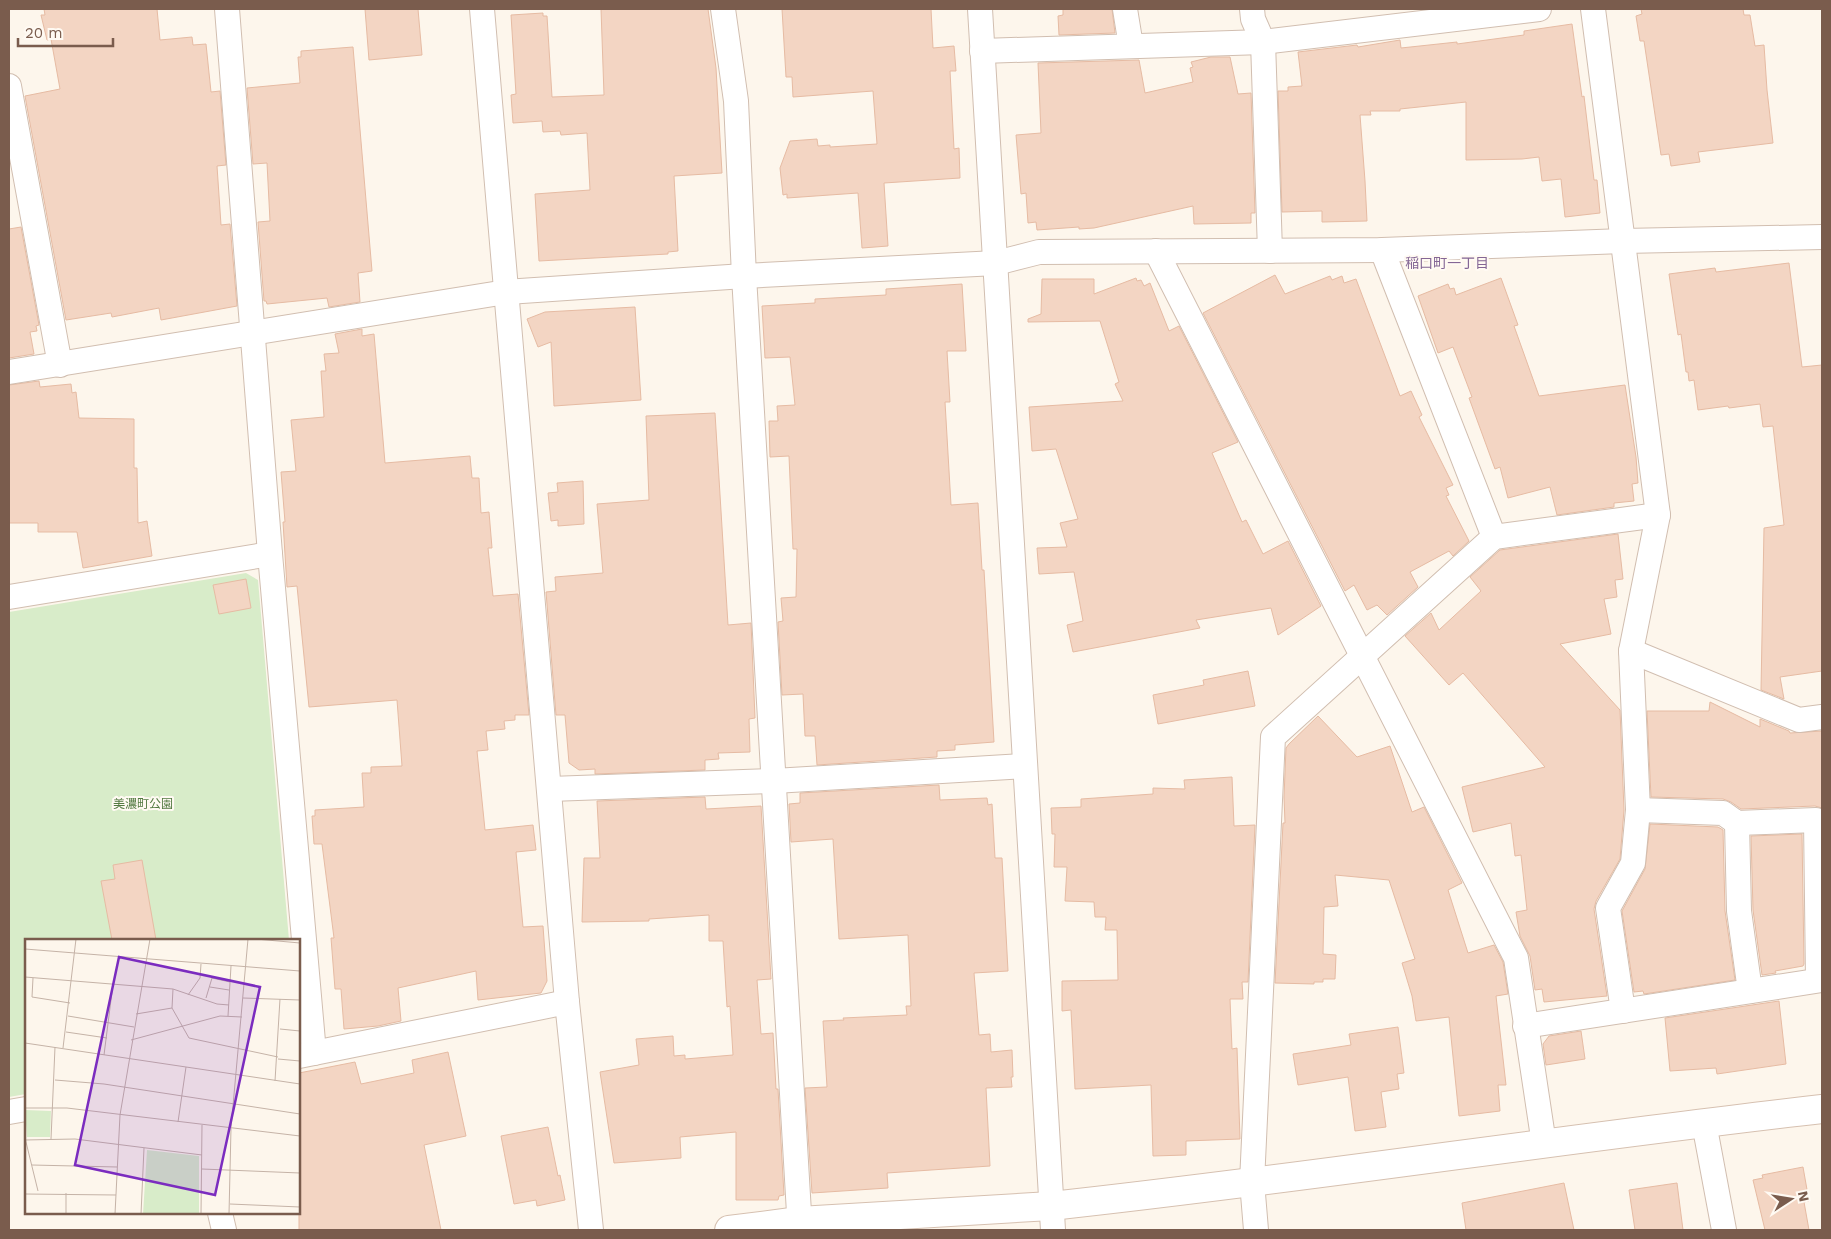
<svg xmlns="http://www.w3.org/2000/svg" width="1831" height="1239" font-family="'Work Sans','Noto Sans JP',sans-serif">
  <style>
    .green { fill: #d8ecc9 }
    .building { fill: #f3d5c3; stroke: #e6bba3 }
    .lines { fill: none; stroke-linecap: round; stroke-linejoin: round }
    .street-casing { stroke: #d1beb0; stroke-width: 26 }
    .secondary-casing { stroke: #d6c0b0; stroke-width: 30 }
    .street { stroke: #fff; stroke-width: 24 }
    .secondary { stroke: #fff; stroke-width: 28 }
    .labels { text-anchor: middle; stroke-width: 4; stroke-linejoin: round; paint-order: stroke }
    .park-label { font-size: 12px; fill: #537a41; stroke: #fffaf3 }
    .neighbourhood-label { font-size: 14px; fill: #846695; stroke: #fffaf3 }
    .inset-road { fill: none; stroke: #c5b3a7; stroke-width: 1 }
    .view { fill: #7b2cbf; fill-opacity: 0.15; stroke: #7b2cbf; stroke-width: 2.5 }
    .inset-edge { fill: none; stroke: #7a5c4d; stroke-width: 2.5 }
  </style>
  <rect width="100%" height="100%" fill="#fdf6ec"/>
  <polygon class="green" points="246,573 258,580 289,940 26,940 26,1094 9,1097 9,612"/>
  <g class="building">
    <polygon points="44,9 157,9 160,40 192,37 193,45 206,44 211,92 220,91 226,165 217,166 221,225 230,224 237,306 161,320 159,308 112,317 111,313 66,320 25,96 60,89 51,39 47,40 41,15 45,15"/>
    <polygon points="365,9 418,9 422,55 369,60"/>
    <polygon points="601,9 708,9 716,68 722,173 674,176 678,251 668,252 668,254 539,261 535,194 590,190 587,133 561,135 560,131 543,132 542,121 513,123 511,95 516,94 511,15 543,13 543,16 547,16 552,97 604,95"/>
    <polygon points="782,9 931,9 933,48 954,46 956,71 950,71 954,149 959,148 960,178 884,183 888,246 862,248 858,193 787,198 787,194 783,195 780,168 790,141 817,139 818,146 830,145 830,147 877,144 873,91 793,97 792,77 786,77"/>
    <polygon points="1063,9 1112,9 1115,33 1059,35 1058,16 1063,15"/>
    <polygon points="1641,9 1743,9 1744,15 1750,15 1755,46 1764,45 1767,90 1773,143 1698,152 1700,162 1671,166 1669,154 1661,155 1644,41 1640,41 1636,16 1642,14"/>
    <polygon points="1572,24 1582,97 1584,96 1594,180 1597,180 1600,213 1565,217 1561,179 1542,181 1539,157 1522,159 1466,160 1466,102 1400,109 1400,111 1370,111 1371,115 1360,115 1365,181 1367,221 1322,222 1322,211 1282,212 1278,91 1288,91 1288,87 1302,86 1298,52 1357,45 1358,47 1400,40 1401,48 1457,42 1457,44 1524,35 1524,31"/>
    <polygon points="353,47 372,271 358,273 360,302 329,307 327,298 267,304 266,301 264,301 258,222 270,221 267,163 253,164 247,88 300,83 298,57 301,57 301,51"/>
    <polygon points="1211,57 1230,57 1238,94 1251,93 1255,213 1251,213 1251,223 1194,224 1193,206 1094,228 1079,229 1079,227 1037,230 1036,222 1028,223 1026,193 1021,194 1016,135 1041,133 1038,63 1139,60 1145,93 1193,82 1190,68 1193,67 1191,62"/>
    <polygon points="21,227 39,325 36,326 37,331 30,332 34,354 9,358 9,229"/>
    <polygon points="1789,263 1802,367 1822,365 1822,671 1780,677 1784,699 1761,690 1764,528 1784,525 1773,426 1763,427 1760,404 1729,408 1728,406 1698,410 1694,380 1689,381 1688,372 1686,372 1681,334 1678,335 1669,274 1715,268 1716,272"/>
    <polygon points="1275,275 1285,294 1330,276 1332,280 1342,276 1344,283 1356,279 1400,396 1411,391 1422,415 1419,417 1453,485 1446,488 1449,495 1446,496 1469,541 1453,556 1449,551 1410,572 1418,587 1387,615 1377,605 1367,610 1354,585 1345,591 1203,313"/>
    <polygon points="1136,278 1137,281 1141,280 1144,286 1150,283 1169,331 1179,326 1238,442 1212,453 1242,522 1246,520 1263,554 1288,541 1321,606 1278,635 1271,608 1196,620 1200,628 1073,652 1067,625 1083,621 1074,572 1039,574 1037,548 1067,547 1060,523 1078,519 1056,449 1032,451 1029,407 1123,401 1115,384 1119,382 1100,321 1028,322 1028,319 1041,314 1042,279 1094,279 1094,294"/>
    <polygon points="1501,278 1518,325 1514,326 1539,396 1625,385 1636,457 1638,483 1632,484 1634,501 1614,503 1614,507 1557,515 1550,487 1508,498 1500,467 1495,469 1469,398 1472,397 1453,347 1438,353 1418,296 1448,284 1450,289 1454,288 1456,295"/>
    <polygon points="962,284 966,351 947,351 950,402 945,402 951,505 978,503 982,570 984,570 994,742 955,745 955,750 937,751 937,757 817,765 815,736 805,736 803,694 782,695 778,622 783,621 781,598 796,597 797,549 793,549 789,456 770,457 769,421 778,421 777,406 795,405 790,357 765,358 762,306 815,303 815,299 886,295 886,289"/>
    <polygon points="635,307 641,400 554,406 551,342 538,347 527,319 545,312"/>
    <polygon points="362,329 362,336 374,334 385,463 470,456 472,478 479,478 481,513 489,512 492,548 488,548 493,596 518,594 529,715 515,715 515,720 504,721 505,729 486,731 488,750 477,751 485,830 533,825 536,850 516,852 523,927 543,926 547,981 541,993 478,1000 476,971 398,988 401,1021 378,1026 344,1029 341,989 335,989 331,938 334,938 322,844 314,844 312,816 315,816 315,810 364,807 362,773 371,773 371,767 402,766 397,700 309,707 297,586 287,587 283,522 285,522 281,472 296,471 291,420 324,417 321,371 326,371 324,354 339,353 335,334"/>
    <polygon points="39,381 40,387 71,384 72,393 76,392 79,418 134,419 134,468 137,468 138,523 147,521 152,556 83,568 77,532 38,532 38,523 9,523 9,385"/>
    <polygon points="715,413 728,625 751,623 755,718 749,719 750,752 718,753 719,759 705,760 705,770 595,774 595,769 579,770 569,763 565,715 556,715 546,592 556,591 555,577 603,573 597,504 649,500 646,416"/>
    <polygon points="583,481 584,524 558,526 558,520 551,521 548,493 558,492 557,483"/>
    <polygon points="1618,534 1623,579 1615,580 1617,597 1604,599 1611,634 1560,644 1620,710 1624,810 1620,859 1596,901 1594,909 1607,996 1544,1002 1542,989 1535,990 1530,956 1520,936 1516,912 1527,910 1521,855 1515,856 1511,823 1473,832 1462,787 1545,767 1463,673 1449,685 1405,636 1431,613 1439,630 1481,591 1470,577 1500,550"/>
    <polygon points="246,579 251,608 219,614 213,585"/>
    <polygon points="1248,671 1255,706 1158,724 1153,695 1204,685 1203,680"/>
    <polygon points="1710,702 1760,727 1760,719 1789,731 1790,733 1822,731 1822,808 1815,806 1741,809 1731,802 1723,799 1651,797 1647,711 1709,711"/>
    <polygon points="1318,716 1357,757 1390,746 1412,812 1424,807 1462,883 1448,890 1468,953 1494,945 1503,962 1508,994 1496,996 1506,1085 1498,1085 1500,1111 1459,1116 1449,1017 1416,1021 1412,996 1402,963 1415,959 1389,880 1335,875 1338,906 1324,907 1323,954 1336,955 1335,979 1323,979 1323,982 1314,982 1314,984 1275,983 1283,823 1285,823 1284,797 1286,748 1289,744"/>
    <polygon points="1232,777 1234,826 1255,825 1248,982 1242,982 1243,999 1230,999 1232,1049 1237,1048 1240,1139 1186,1141 1186,1155 1153,1156 1151,1085 1075,1089 1071,1010 1062,1011 1062,981 1118,980 1117,930 1105,930 1106,917 1095,917 1094,902 1065,901 1067,867 1054,867 1055,834 1052,834 1051,808 1081,807 1081,799 1153,794 1153,788 1185,789 1184,780"/>
    <polygon points="939,785 940,800 987,798 988,805 992,804 995,858 1002,858 1008,971 974,973 979,1035 990,1034 991,1052 1012,1050 1013,1077 1011,1077 1012,1087 986,1088 990,1166 887,1173 888,1188 812,1193 805,1088 827,1087 823,1021 844,1020 843,1018 907,1015 906,1006 911,1006 908,935 839,939 833,839 791,842 789,804 800,803 800,793"/>
    <polygon points="705,797 706,809 761,806 771,979 757,980 761,1034 773,1033 776,1089 778,1089 784,1195 779,1196 778,1200 736,1200 736,1132 680,1137 681,1158 614,1163 600,1072 639,1065 636,1039 673,1036 674,1056 685,1055 685,1059 733,1055 730,1006 727,1007 723,941 709,941 709,915 649,919 649,921 582,922 584,858 600,858 597,801"/>
    <polygon points="1650,824 1718,827 1723,830 1725,911 1735,980 1644,994 1643,991 1634,992 1622,911 1645,869"/>
    <polygon points="1802,834 1804,964 1803,966 1775,971 1776,973 1762,975 1753,910 1751,836"/>
    <polygon points="142,860 156,940 112,940 101,881 115,879 113,865"/>
    <polygon points="1779,1001 1786,1064 1717,1074 1716,1068 1670,1071 1665,1018"/>
    <polygon points="1398,1027 1404,1073 1397,1074 1399,1089 1381,1092 1386,1127 1355,1131 1348,1077 1298,1085 1293,1054 1351,1045 1349,1034"/>
    <polygon points="1581,1031 1585,1059 1546,1065 1543,1044 1549,1036"/>
    <polygon points="448,1052 466,1136 424,1145 441,1230 299,1230 299,1073 355,1062 361,1084 414,1073 412,1060"/>
    <polygon points="548,1127 558,1176 560,1175 565,1200 537,1206 536,1200 514,1204 501,1136"/>
    <polygon points="1803,1167 1809,1201 1804,1202 1809,1230 1765,1230 1753,1180 1763,1178 1762,1175"/>
    <polygon points="1564,1183 1574,1230 1466,1230 1462,1203"/>
    <polygon points="1677,1183 1683,1230 1635,1230 1629,1190"/>
  </g>
  <g class="lines">
    <defs>
      <g id="street">
        <polyline points="227,9 270,554 314,1053"/>
        <polyline points="482,9 567,1002 591,1230"/>
        <polyline points="723,9 736,101 744,276 800,1230"/>
        <polyline points="980,9 1053,1230"/>
        <polyline points="1125,9 1131,46"/>
        <polyline points="1252,9 1253,19 1263,42 1270,251"/>
        <polyline points="1593,9 1658,515 1631,651 1638,810 1633,863 1608,908 1623,1011"/>
        <polyline points="982,51 1263,42 1539,9"/>
        <polyline points="9,86 60,365"/>
        <polyline points="1382,250 1494,537"/>
        <polyline points="1156,251 1516,958 1544,1144"/>
        <polyline points="9,372 506,292 744,276 996,263 1039,252 1382,250 1623,241 1822,237"/>
        <polyline points="9,597 270,554"/>
        <polyline points="1631,651 1799,720 1822,717"/>
        <polyline points="550,789 774,781 1024,766"/>
        <polyline points="1638,810 1723,813 1737,823 1816,820 1818,980"/>
        <polyline points="1737,823 1739,911 1750,991"/>
        <polyline points="1525,1026 1822,980"/>
        <polyline points="299,1056 567,1002"/>
        <polyline points="9,1112 26,1109"/>
        <polyline points="1704,1123 1724,1230"/>
        <polyline points="220,1213 224,1230"/>
        <polyline points="1256,1230 1252,1182 1273,737 1494,537 1658,515"/>
      </g>
      <path id="secondary" d="M729 1230 799 1221 1051 1206C1309 1178 1565 1138 1822 1109"/>
    </defs>
    <use href="#street" class="street-casing"/>
    <use href="#secondary" class="secondary-casing"/>
    <use href="#street" class="street"/>
    <use href="#secondary" class="secondary"/>
  </g>
  <g class="labels">
    <g class="park-label">
      <text x="143" y="808">美濃町公園</text>
    </g>
    <g class="neighbourhood-label">
      <text x="1447" y="268">稲口町一丁目</text>
    </g>
  </g>
  <g transform="translate(25 939)">
    <rect width="275" height="275" fill="#fdf6ec"/>
    <path d="M0 171 26 172 25 198H2ZM122 211 174 217V275H118Z" fill="#d8ecc9"/>
    <path class="inset-road" d="M231 0 275 4M0 10 275 32M0 38 148 50 192 65 204 66M8 39 7 58 45 64M185 48 204 51M148 50 147 69 164 99 253 118M163 56 175 39 176 25M181 59 187 39 205 43M218 59 275 61M111 75 147 69M43 77 109 88M203 77 206 27M255 90 275 92M41 93 82 99M106 101 195 77 217 78M0 104 275 145M38 109 51 0M79 116 88 45M253 120 275 122M30 141 79 145 275 175M250 142 255 60M0 169H42L275 197M153 183 161 128M0 199 13 252M26 200 30 108M0 201 50 200 177 216M7 226 92 228M177 230 275 234M0 255 91 256M205 265 275 268M41 275V254M90 275 95 176 125 0M116 275 119 209M176 275 177 186M204 275 206 189 223 0"/>
    <path class="view" d="M94 18 235 48 190 256 50 226Z"/>
    <rect width="275" height="275" class="inset-edge"/>
  </g>
  <rect width="1831" height="1239" fill="none" stroke="#7a5c4d" stroke-width="20"/>
  <g transform="translate(1791 1199) rotate(78)" stroke="#fffaf3" stroke-width="4" paint-order="stroke">
  <path d="M0-4L9 19L0 12L-9 19Z" fill="#7a5c4d"/>
  <text y="-8" font-size="14" font-weight="bold" text-anchor="middle" fill="#7a5c4d">N</text>
  </g>
  <path d="M18 38v8h95v-8" fill="none" stroke="#7a5c4d" stroke-width="2.5"/>
  <text x="25" y="38" font-size="15" fill="#7a5c4d" stroke="#fffaf3" stroke-width="4" paint-order="stroke">20 m</text>
</svg>
